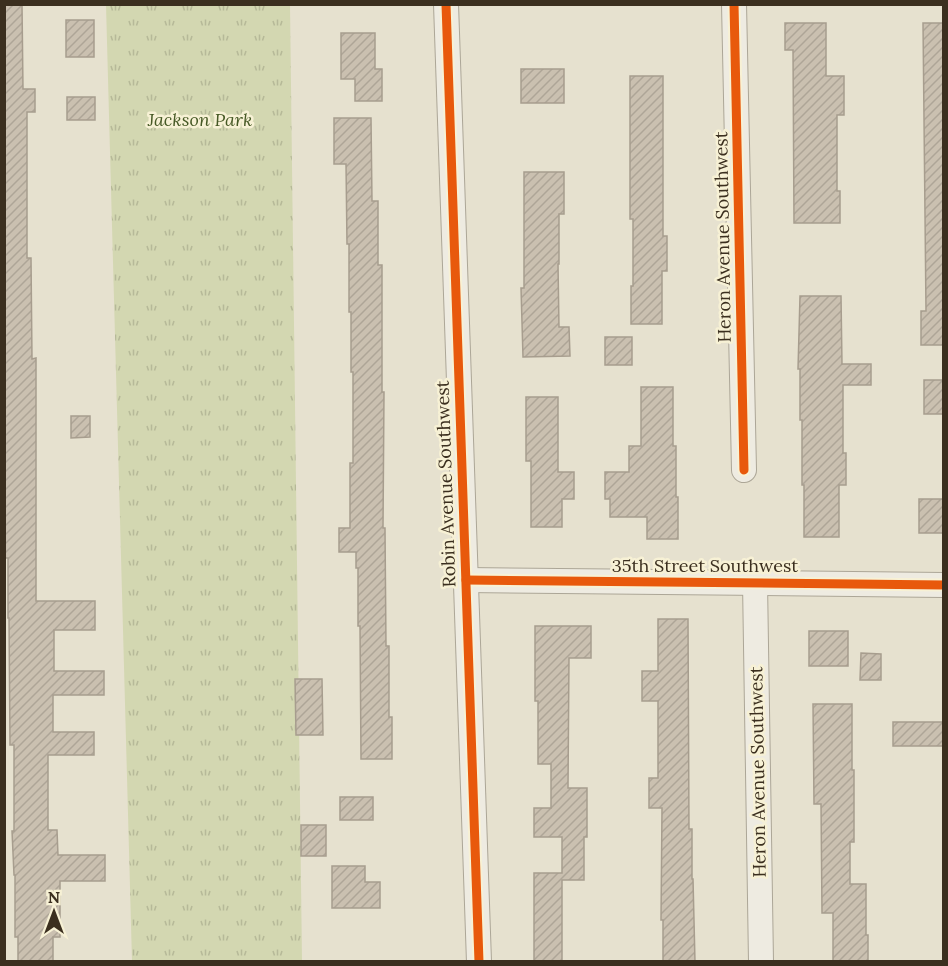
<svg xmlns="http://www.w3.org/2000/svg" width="948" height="966" font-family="Lora,serif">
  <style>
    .park { fill: url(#park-tufts) }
    .building { fill: url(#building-hatch); stroke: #a79d8e; stroke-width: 1.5 }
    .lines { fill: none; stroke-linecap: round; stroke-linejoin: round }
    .minor-casing { stroke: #aca697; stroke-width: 26 }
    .minor { stroke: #eeebe1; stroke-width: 24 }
    .cycleway-casing { stroke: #f7f1d5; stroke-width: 13 }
    .cycleway { stroke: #e8590c; stroke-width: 9 }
    .labels { text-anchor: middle; stroke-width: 5; stroke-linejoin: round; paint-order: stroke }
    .park-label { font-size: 18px; font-style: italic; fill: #465925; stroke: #f7f1d5 }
    .street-label { font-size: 18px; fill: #3b2f1f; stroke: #f7f1d5 }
  </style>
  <defs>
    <pattern id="park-tufts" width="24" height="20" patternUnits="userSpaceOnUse" patternTransform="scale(1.5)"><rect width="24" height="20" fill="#d3d7b1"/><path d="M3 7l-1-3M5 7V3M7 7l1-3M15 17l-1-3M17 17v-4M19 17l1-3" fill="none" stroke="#b6b998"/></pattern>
    <pattern id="building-hatch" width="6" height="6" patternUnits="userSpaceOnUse" patternTransform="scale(1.5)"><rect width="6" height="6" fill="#cac0b0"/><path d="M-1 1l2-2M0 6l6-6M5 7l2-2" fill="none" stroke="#aea597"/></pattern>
  </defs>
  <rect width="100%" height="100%" fill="#e6e1cf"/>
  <polygon class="park" points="106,5 290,5 302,961 132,961"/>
  <g class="building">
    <polygon points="4,4 22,4 23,89 35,89 35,112 27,112 27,258 31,258 32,359 36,358 36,601 95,601 95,630 54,630 54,671 104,671 104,695 53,695 53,732 94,732 94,755 48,755 48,830 57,830 58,855 105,855 105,881 60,881 60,937 53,937 53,962 18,962 18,937 15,937 15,875 14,875 12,831 14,831 14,745 10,745 9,618 8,618 8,558 5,558 4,494"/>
    <rect x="66" y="20" width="28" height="37"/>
    <polygon points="785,23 826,23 826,76 844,76 844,115 837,115 837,191 840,191 840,223 794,223 793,50 785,50"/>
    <polygon points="923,23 944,23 944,345 921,345 921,311 926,311"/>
    <polygon points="341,33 375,33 375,69 382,69 382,101 355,101 355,79 341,79"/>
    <rect x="521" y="69" width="43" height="34"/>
    <polygon points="630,76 663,76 663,236 667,236 667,271 662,271 662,324 631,324 631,286 633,286 633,219 630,219"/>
    <rect x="67" y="97" width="28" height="23"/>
    <polygon points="334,118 371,118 372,201 378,201 378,265 382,265 382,392 384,392 383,528 385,528 386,646 389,646 389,717 392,717 392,759 361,759 360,626 358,626 358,568 356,568 356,552 339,552 339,528 350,528 350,463 353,463 353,372 351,372 351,312 349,312 349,244 347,244 346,164 334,164"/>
    <polygon points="524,172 564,172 564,214 559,214 559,264 558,264 559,327 569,327 570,356 523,357 521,288 524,288"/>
    <polygon points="800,296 841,296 842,364 871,364 871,385 843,385 843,453 846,453 846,485 839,485 839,537 804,537 804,485 802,485 802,420 800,420 800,369 798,369"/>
    <rect x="605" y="337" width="27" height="28"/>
    <rect x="924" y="380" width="20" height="34"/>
    <polygon points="641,387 673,387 673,446 676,446 676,497 678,497 678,539 647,539 647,517 610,517 610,499 605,499 605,472 629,472 629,446 641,446"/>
    <polygon points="526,397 558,397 558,472 574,472 574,499 562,499 562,527 531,527 531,461 526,461"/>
    <polygon points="71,416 90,416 90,437 71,438"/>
    <rect x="919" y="499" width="25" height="34"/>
    <polygon points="658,619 688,619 689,829 692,829 692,879 693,879 695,962 663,962 663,920 661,920 662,808 649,808 649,778 658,778 658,701 642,701 642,671 658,671"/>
    <polygon points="535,626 591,626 591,658 569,658 568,788 587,788 587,837 584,837 584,880 562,880 562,962 534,962 534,873 562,873 562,837 534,837 534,808 551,808 551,764 538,764 538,701 535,701"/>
    <rect x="809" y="631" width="39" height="35"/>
    <polygon points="861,653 881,654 881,680 860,680"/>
    <polygon points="295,679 322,679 323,735 296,735"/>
    <polygon points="813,704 852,704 852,770 854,770 854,842 850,842 850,884 866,884 866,935 868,935 868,962 833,962 833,913 822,913 821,804 814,804"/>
    <rect x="893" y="722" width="51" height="24"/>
    <rect x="340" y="797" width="33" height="23"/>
    <rect x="301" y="825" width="25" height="31"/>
    <polygon points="332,866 365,866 365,882 380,882 380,908 332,908"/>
  </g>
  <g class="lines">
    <defs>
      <g id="minor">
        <polyline points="446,4 479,962"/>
        <polyline points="734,4 744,470"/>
        <polyline points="466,580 944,585"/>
        <polyline points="755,582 761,962"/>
      </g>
    </defs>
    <use href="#minor" class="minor-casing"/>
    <use href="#minor" class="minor"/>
    <defs>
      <g id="cycleway">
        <polyline points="446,4 479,962"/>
        <polyline points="734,4 744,470"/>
        <polyline points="466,580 944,585"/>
      </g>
    </defs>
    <use href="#cycleway" class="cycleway-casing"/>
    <use href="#cycleway" class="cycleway"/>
  </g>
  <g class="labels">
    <g class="park-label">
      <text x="200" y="126">Jackson Park</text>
    </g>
    <g class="street-label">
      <text transform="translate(723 237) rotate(-91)" y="6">Heron Avenue Southwest</text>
      <text transform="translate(446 484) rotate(-92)" y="6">Robin Avenue Southwest</text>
      <text x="705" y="572">35th Street Southwest</text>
      <text transform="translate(758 772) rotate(-91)" y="6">Heron Avenue Southwest</text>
    </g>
  </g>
  <rect width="948" height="966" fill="none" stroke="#3b2f1f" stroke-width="12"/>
  <g transform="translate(54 912)" stroke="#f7f1d5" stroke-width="4.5" paint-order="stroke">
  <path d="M0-4.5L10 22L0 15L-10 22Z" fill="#3b2f1f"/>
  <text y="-9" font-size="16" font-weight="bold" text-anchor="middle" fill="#3b2f1f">N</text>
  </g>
</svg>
